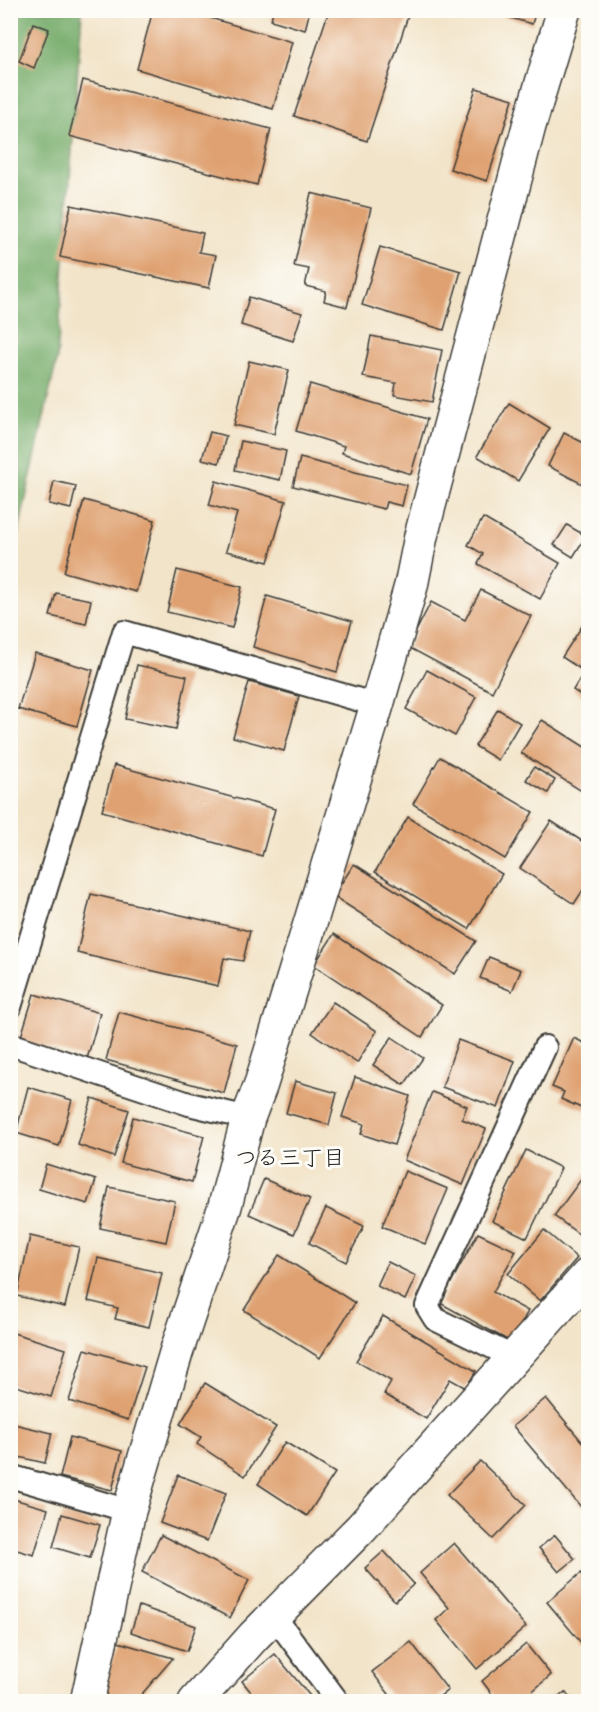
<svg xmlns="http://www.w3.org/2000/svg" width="599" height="1712" font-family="'Architects Daughter','Klee One',sans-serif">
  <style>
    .forest { fill: #76ac6a; stroke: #496443; stroke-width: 1.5 }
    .building { fill: #dfa171 }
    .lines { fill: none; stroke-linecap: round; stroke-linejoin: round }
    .lane-casing { stroke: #3c3a36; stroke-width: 26 }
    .street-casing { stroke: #3c3a36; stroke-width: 36 }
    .lane { stroke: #fff; stroke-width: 22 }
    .street { stroke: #fff; stroke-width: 33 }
    .labels { text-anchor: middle; stroke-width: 6; stroke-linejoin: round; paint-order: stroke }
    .neighbourhood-label { font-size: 22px; fill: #1c1c1c; stroke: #fdfcf7 }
  </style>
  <rect width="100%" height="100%" fill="#fdfcf7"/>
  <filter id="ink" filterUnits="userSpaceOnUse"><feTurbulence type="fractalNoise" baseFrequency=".0167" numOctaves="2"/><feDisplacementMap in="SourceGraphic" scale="12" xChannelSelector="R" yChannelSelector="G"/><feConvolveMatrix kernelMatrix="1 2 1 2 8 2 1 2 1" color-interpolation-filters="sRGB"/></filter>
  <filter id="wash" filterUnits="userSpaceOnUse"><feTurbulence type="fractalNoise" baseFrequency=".008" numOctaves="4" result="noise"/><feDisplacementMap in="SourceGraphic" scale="24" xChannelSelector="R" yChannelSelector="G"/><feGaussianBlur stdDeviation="1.35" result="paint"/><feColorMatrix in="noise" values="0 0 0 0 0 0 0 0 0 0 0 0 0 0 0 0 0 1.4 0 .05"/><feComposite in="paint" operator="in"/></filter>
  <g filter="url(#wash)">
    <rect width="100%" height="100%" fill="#f2e4c9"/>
    <polygon class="forest" points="11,11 82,11 57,359 11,565"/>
    <g id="blocks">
      <g class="building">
        <polygon points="153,10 183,10 292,42 273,109 137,69"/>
        <polygon points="273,10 310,10 305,30 271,20"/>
        <polygon points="329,10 410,10 367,141 294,116"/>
        <polygon points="482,10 536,10 532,24"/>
        <polygon points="33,23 49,29 34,68 19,61"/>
        <polygon points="83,80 271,129 257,185 69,136"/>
        <polygon points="476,88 513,99 487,181 450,169"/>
        <polygon points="311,193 371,208 347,307 324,301 326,291 305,286 309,269 294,266"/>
        <polygon points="71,205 203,233 199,252 216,255 209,288 60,257"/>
        <polygon points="380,247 461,271 444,330 362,305"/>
        <polygon points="249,297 302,313 293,341 241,325"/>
        <polygon points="371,336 442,350 432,402 394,395 396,383 363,377"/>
        <polygon points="249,361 289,370 274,434 234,425"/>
        <polygon points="310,384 427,419 411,474 342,453 344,446 296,431"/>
        <polygon points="509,403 550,428 518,481 477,456"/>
        <polygon points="210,432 226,436 219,463 202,459"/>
        <polygon points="564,433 588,445 588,487 548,466"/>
        <polygon points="241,441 286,451 280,480 235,470"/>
        <polygon points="300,458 407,485 402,506 386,502 384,509 293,486"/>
        <polygon points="54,481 76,486 71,509 49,504"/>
        <polygon points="216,481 286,501 268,562 226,551 237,513 209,505"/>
        <polygon points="84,500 155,520 136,592 64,572"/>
        <polygon points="483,518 560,563 540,599 478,564 483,554 468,545"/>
        <polygon points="567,525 586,536 573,557 554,545"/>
        <polygon points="177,570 242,587 232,628 167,612"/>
        <polygon points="481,590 531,616 492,692 408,647 431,602 465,620"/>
        <polygon points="56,593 91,600 86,624 50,616"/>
        <polygon points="267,596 352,621 337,672 253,647"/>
        <polygon points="584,623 588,626 588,674 562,657"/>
        <polygon points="35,653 93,670 77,726 18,709"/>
        <polygon points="137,665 187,676 176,729 125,719"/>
        <polygon points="427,670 476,697 455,736 406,709"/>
        <polygon points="582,675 588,679 588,700 573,690"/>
        <polygon points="249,682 299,696 284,751 233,737"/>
        <polygon points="498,709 520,723 498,760 475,746"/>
        <polygon points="542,720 588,749 588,795 521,753"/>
        <polygon points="440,757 533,812 505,859 413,804"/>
        <polygon points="114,765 275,809 262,856 102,811"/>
        <polygon points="534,767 555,780 548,793 526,780"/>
        <polygon points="408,817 502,874 469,929 375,872"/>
        <polygon points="551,821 588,845 588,893 583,890 574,904 520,868"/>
        <polygon points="354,864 476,941 455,974 333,896"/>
        <polygon points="91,894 250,931 243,961 224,958 218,986 77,953"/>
        <polygon points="334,934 442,1005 422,1037 314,965"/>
        <polygon points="489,957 521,970 512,991 480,978"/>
        <polygon points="34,994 100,1013 87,1059 20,1040"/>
        <polygon points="333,1002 377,1031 357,1063 312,1033"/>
        <polygon points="119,1012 237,1044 224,1093 106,1060"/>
        <polygon points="392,1037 423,1058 404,1085 373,1065"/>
        <polygon points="574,1038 588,1045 588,1111 561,1099 564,1092 552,1087"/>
        <polygon points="458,1040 515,1061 498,1108 442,1087"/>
        <polygon points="355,1077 410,1096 394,1145 361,1134 364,1124 342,1117"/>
        <polygon points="295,1081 337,1093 329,1125 286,1113"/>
        <polygon points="28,1087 72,1100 59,1146 16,1133"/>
        <polygon points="432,1092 467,1106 462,1119 486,1129 463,1185 404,1160"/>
        <polygon points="92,1098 129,1110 114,1157 78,1145"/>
        <polygon points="133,1117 204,1136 192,1182 121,1163"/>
        <polygon points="526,1150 561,1168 527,1238 492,1221"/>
        <polygon points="46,1164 96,1180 88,1204 39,1189"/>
        <polygon points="588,1170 588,1237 587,1240 554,1216"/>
        <polygon points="405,1171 448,1189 425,1244 382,1226"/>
        <polygon points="264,1179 310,1199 294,1234 249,1214"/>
        <polygon points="109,1187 175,1201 166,1242 100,1228"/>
        <polygon points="326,1208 364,1226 346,1262 309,1243"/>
        <polygon points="544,1230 577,1258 540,1301 508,1274"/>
        <polygon points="478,1233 516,1251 493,1292 528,1311 511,1342 440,1303"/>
        <polygon points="30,1236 79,1247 65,1307 17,1296"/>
        <polygon points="279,1255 355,1303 320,1358 244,1310"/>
        <polygon points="98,1258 162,1273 149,1327 115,1319 118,1308 88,1301"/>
        <polygon points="388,1262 416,1276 405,1300 377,1286"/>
        <polygon points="383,1316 476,1371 466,1388 450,1379 426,1419 384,1394 391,1381 356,1361"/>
        <polygon points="10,1332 66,1349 51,1397 10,1384"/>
        <polygon points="85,1349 145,1367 128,1420 69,1401"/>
        <polygon points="205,1383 276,1427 245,1476 197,1444 201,1437 180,1424"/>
        <polygon points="546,1398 588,1449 588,1501 581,1507 513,1426"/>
        <polygon points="10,1423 52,1433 45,1463 10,1455"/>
        <polygon points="70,1437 122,1451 112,1490 60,1477"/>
        <polygon points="285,1442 335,1473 307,1516 258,1484"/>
        <polygon points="480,1461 526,1505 493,1539 447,1495"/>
        <polygon points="178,1475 226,1493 207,1541 160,1523"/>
        <polygon points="10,1498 48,1509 34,1555 10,1548"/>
        <polygon points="62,1514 100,1525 90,1558 53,1547"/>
        <polygon points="161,1535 249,1580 230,1618 142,1572"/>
        <polygon points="555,1535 575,1559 559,1572 539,1548"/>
        <polygon points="454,1543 526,1627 477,1669 436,1620 449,1608 420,1573"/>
        <polygon points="384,1551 414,1584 395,1601 365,1568"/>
        <polygon points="581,1573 588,1582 588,1640 583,1645 547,1602"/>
        <polygon points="139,1606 196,1626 187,1651 131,1632"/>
        <polygon points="118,1642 173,1658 135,1702 100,1702"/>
        <polygon points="411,1642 448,1690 432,1702 411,1702 410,1700 407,1702 395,1702 372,1672"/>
        <polygon points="526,1644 551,1675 520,1702 498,1702 482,1681"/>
        <polygon points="275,1654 315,1702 259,1702 242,1681"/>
        <polygon points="566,1692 571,1702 550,1702"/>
      </g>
    </g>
  </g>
  <g filter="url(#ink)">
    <use href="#blocks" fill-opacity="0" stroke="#3c3a36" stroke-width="1.5"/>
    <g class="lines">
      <defs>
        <g id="lane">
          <polyline points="10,1007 124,632 377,705"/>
          <polyline points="10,1044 189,1104 248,1118"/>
          <polyline points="515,1358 435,1319 427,1306 545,1047"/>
          <polyline points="10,1476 129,1511"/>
          <polyline points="274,1616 338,1702"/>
        </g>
        <g id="street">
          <polyline points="87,1702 129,1511 176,1353 225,1206 248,1118 261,1084 377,705 411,586 421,536 529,126 564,10"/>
          <polyline points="195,1702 254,1636 361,1528 588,1275"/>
        </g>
      </defs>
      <use href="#lane" class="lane-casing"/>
      <use href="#street" class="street-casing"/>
      <use href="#lane" class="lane"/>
      <use href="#street" class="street"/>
    </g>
  </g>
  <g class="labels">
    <g class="neighbourhood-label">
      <text x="290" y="1165">つる三丁目</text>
    </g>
  </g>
  <rect width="599" height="1712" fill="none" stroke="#fdfcf7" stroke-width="36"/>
</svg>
